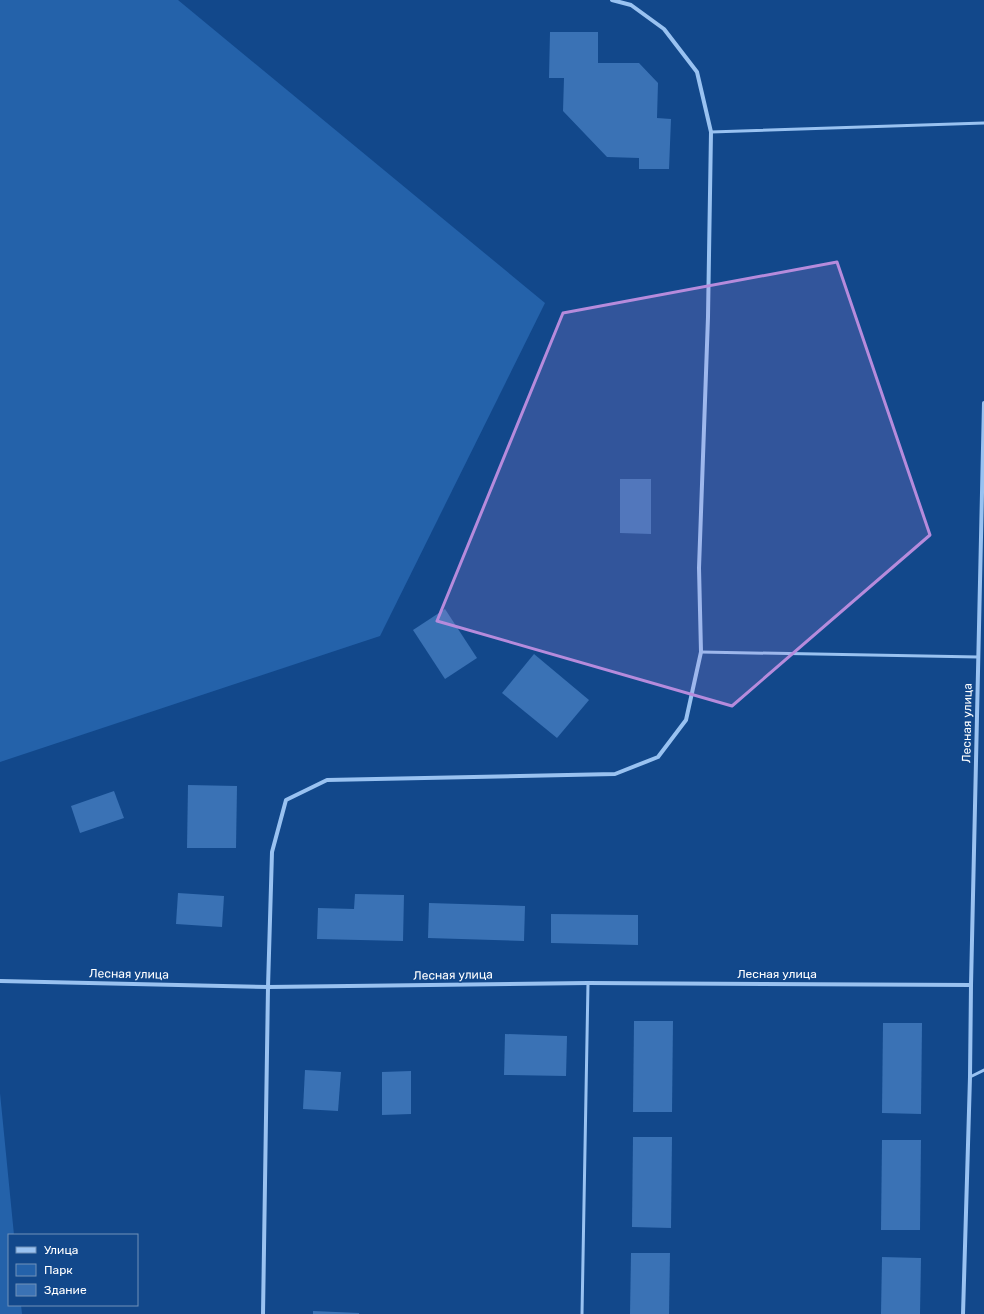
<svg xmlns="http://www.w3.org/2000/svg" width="984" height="1314" font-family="Rubik,sans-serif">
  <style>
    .green { fill: #2462aa }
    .building { fill: #3a72b5 }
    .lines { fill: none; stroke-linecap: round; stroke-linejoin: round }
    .lane { stroke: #99c2f1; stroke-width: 3 }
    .street { stroke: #99c2f1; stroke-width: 4 }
    .marked { fill: #b68bdc; fill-opacity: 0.2; stroke: #b68bdc; stroke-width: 3; stroke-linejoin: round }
    .labels { text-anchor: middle; stroke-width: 3; stroke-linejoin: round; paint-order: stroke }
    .street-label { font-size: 12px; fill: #fff; stroke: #12488b }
  </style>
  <rect width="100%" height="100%" fill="#12488b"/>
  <g class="green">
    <polygon points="0,0 178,0 545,303 380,636 0,762"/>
    <polygon points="0,1093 14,1235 9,1235 9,1305 21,1305 22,1314 0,1314"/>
  </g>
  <g class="building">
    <polygon points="550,32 598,32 598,63 639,63 658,83 657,118 671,119 669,169 639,169 639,158 607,157 563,111 564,78 549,78"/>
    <polygon points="620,479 651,479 651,534 620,533"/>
    <polygon points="445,609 477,658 445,679 413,630"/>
    <polygon points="534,654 589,700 557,738 502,693"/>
    <polygon points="188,785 237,786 236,848 187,848"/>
    <polygon points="114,791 124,818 80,833 71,806"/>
    <polygon points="178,893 224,896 222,927 176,924"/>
    <polygon points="355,894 404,895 403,941 317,939 318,908 354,909"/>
    <polygon points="429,903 525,906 524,941 428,938"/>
    <polygon points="551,914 638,915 638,945 551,943"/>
    <polygon points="634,1021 673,1021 672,1112 633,1112"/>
    <polygon points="883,1023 922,1023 921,1114 882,1113"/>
    <polygon points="505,1034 567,1036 566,1076 504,1075"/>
    <polygon points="305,1070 341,1072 338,1111 303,1109"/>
    <polygon points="411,1071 411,1114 382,1115 382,1072"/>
    <polygon points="633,1137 672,1137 671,1228 632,1227"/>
    <polygon points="882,1140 921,1140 920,1230 881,1230"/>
    <polygon points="631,1253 670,1253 669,1314 630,1314"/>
    <polygon points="882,1257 921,1258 920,1314 881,1314"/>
    <polygon points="313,1311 359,1313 359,1314 313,1314"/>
  </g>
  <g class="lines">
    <g class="lane">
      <polyline points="711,132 984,123"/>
      <polyline points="701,652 978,657"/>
      <polyline points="970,1077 984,1070"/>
      <polyline points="582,1314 588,983"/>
    </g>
    <g class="street">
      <polyline points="0,981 268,987 588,983 971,985 984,403"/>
      <polyline points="263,1314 268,987 272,852 286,800 327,780 615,774 658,757 686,720 701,652 699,568 708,317 711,132 697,72 664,29 631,5 612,0"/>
      <polyline points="963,1314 970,1077 971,985"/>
    </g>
  </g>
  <path class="marked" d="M837 262 930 535 732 706 437 621 563 313Z"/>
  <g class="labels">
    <g class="street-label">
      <text transform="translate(967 723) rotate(-89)" y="4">Лесная улица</text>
      <text transform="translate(129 974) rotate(1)" y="4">Лесная улица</text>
      <text x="777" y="978">Лесная улица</text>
      <text transform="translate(453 975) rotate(-1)" y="4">Лесная улица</text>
    </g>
  </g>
  <rect x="8" y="1234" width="130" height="72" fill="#12488b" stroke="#7191b9"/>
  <rect x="16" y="1247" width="20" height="6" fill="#99c2f1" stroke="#7191b9"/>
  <text x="44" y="1254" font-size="12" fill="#ffffff">Улица</text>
  <rect x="16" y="1264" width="20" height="12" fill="#2462aa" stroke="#7191b9"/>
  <text x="44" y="1274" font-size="12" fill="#ffffff">Парк</text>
  <rect x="16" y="1284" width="20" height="12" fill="#3a72b5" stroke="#7191b9"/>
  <text x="44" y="1294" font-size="12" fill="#ffffff">Здание</text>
</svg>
